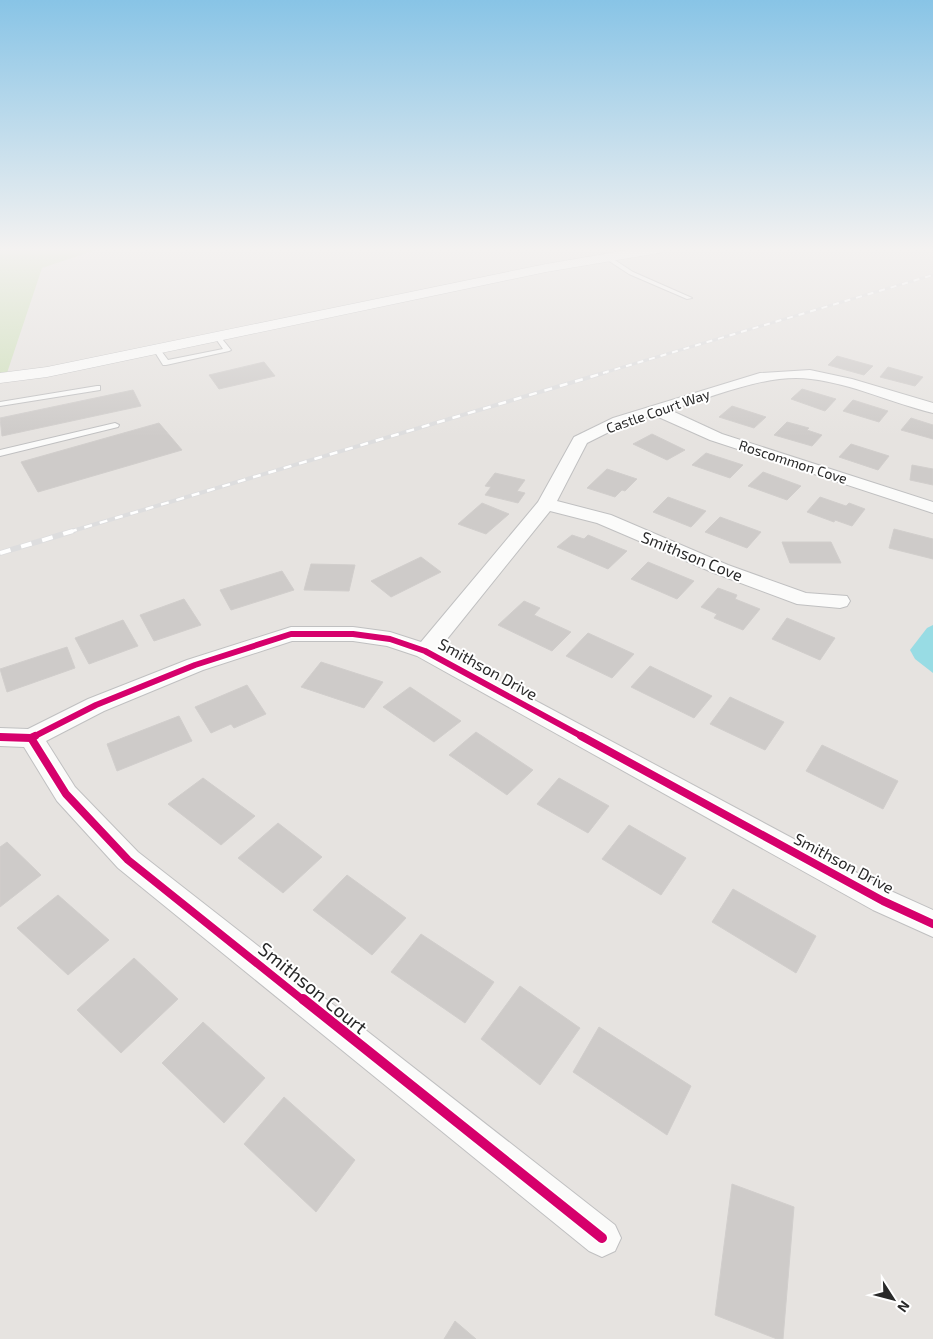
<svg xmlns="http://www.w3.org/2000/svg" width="933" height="1339" font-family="'Exo 2',sans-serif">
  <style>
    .green { fill: #cfe0bb }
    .water { fill: #98dce4 }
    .building { fill: #cecbc9; stroke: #d1cecc }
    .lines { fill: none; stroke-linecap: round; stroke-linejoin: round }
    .lane-casing { stroke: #c0c0c1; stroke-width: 2 }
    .street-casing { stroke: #c0c0c1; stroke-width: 2 }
    .secondary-casing { stroke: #c0c0c1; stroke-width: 1 }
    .lane { fill: #fbfbfa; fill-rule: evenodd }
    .street { fill: #fbfbfa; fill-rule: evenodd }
    .secondary { fill: #fbfbfa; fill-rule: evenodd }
    .rail-far2-casing { stroke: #ddddde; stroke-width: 3 }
    .rail-far1-casing { stroke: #ddddde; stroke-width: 4 }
    .rail-casing { stroke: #ddddde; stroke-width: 5.5 }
    .rail-far2 { stroke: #fff; stroke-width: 2; stroke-dasharray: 6; stroke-linecap: butt }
    .rail-far1 { stroke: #fff; stroke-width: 2.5; stroke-dasharray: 8; stroke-linecap: butt }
    .rail { stroke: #fff; stroke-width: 4; stroke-dasharray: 11; stroke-linecap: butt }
    .cycleway-far2-casing { stroke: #fff; stroke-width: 9 }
    .cycleway-far1-casing { stroke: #fff; stroke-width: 11 }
    .cycleway-casing { stroke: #fff; stroke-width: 13 }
    .cycleway-far2 { stroke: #d6006c; stroke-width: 6 }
    .cycleway-far1 { stroke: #d6006c; stroke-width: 8 }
    .cycleway { stroke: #d6006c; stroke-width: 10 }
    .labels { text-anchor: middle; stroke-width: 4; stroke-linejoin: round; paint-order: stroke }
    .far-street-label { font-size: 14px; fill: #292929; stroke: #fff }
    .street-label { font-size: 16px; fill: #292929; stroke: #fff }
    .near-street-label { font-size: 19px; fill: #292929; stroke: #fff }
  </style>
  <rect width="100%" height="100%" fill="#e6e3e0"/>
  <polygon class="green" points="0,249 99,249 42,268 6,376 0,377"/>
  <polygon class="water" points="933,625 933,673 915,659 910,650 927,628"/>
  <g class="building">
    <polygon points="837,356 873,366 864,375 828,365"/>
    <polygon points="264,362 275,376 219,389 209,375"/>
    <polygon points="888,367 923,377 915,386 880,377"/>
    <polygon points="802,389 836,399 825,411 791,399"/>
    <polygon points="133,390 141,406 2,436 0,418"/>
    <polygon points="853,400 888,411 879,422 843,411"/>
    <polygon points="732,406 766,417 754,428 719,417"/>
    <polygon points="911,418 933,425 933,439 901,430"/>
    <polygon points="787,422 809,428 807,430 822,435 812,446 774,435"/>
    <polygon points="159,423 182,450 38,492 21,462"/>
    <polygon points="652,434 685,450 667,460 633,444"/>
    <polygon points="851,444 889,456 878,470 839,457"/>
    <polygon points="706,453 743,465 730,478 692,465"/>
    <polygon points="912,465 933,469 933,485 910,480"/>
    <polygon points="607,469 637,479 625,491 622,490 615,497 587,488"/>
    <polygon points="763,472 801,486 787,500 748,486"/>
    <polygon points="495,473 525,480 517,491 525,493 518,503 485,495 491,487 485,486"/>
    <polygon points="668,497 706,511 691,527 653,512"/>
    <polygon points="820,497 846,506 849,503 865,509 852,526 835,520 834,522 807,512"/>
    <polygon points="482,503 509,514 486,534 458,524"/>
    <polygon points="720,517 761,532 747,548 705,532"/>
    <polygon points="894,529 933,539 933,559 889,548"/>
    <polygon points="572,535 584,539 588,535 627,551 608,569 557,547"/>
    <polygon points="782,542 831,542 841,563 790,563"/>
    <polygon points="421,557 441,572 391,597 371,581"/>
    <polygon points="648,562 694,581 677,599 631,579"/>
    <polygon points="311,564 355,565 349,591 304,590"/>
    <polygon points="282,571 294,590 231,610 220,590"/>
    <polygon points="718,588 737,595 735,599 760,609 743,630 714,618 717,614 701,607"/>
    <polygon points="184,599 201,625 154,641 140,615"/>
    <polygon points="524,601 540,608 534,615 571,632 552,651 498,625"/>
    <polygon points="787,618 835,638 820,660 772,639"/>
    <polygon points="123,620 138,646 89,664 75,638"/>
    <polygon points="588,633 634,654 612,678 566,656"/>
    <polygon points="67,647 75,668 7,692 0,669"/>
    <polygon points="321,662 383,682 364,708 301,687"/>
    <polygon points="650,666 712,696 694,718 631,687"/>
    <polygon points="247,685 266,714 234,728 231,724 211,733 195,707"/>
    <polygon points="410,687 461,721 434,742 383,707"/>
    <polygon points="730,697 784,722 765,750 710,724"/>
    <polygon points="179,716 192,741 117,771 107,744"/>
    <polygon points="476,732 533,770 507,795 449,755"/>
    <polygon points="822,745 898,781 883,809 806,771"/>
    <polygon points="203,778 255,816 221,845 168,804"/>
    <polygon points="559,778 609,806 588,833 537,804"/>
    <polygon points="278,823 322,857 283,893 238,858"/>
    <polygon points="629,825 686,858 661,895 602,859"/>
    <polygon points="7,842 41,875 0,907 0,847"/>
    <polygon points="347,875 406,918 372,955 313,910"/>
    <polygon points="733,889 816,936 796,973 712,922"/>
    <polygon points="58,895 109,940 68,975 17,928"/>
    <polygon points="421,934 494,982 465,1023 391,972"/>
    <polygon points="134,958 178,999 121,1053 77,1010"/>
    <polygon points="520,986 580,1028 540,1085 481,1039"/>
    <polygon points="203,1022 265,1078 224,1123 162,1063"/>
    <polygon points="599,1027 691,1086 667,1135 573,1072"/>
    <polygon points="284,1097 355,1160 316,1212 244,1144"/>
    <polygon points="732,1184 794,1207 783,1339 777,1339 715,1315"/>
    <polygon points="455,1321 476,1339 444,1339"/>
  </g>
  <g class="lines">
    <defs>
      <g id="lane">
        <polygon points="606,257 610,257 633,272 692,298 687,299 629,274 606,259"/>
        <polygon points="215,335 219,335 231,350 229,351 166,365 163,365 153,349 159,348 168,360 223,349 214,336"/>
        <polygon points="97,386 100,386 100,390 0,406 0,402"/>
        <polygon points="115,423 119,425 118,427 0,456 0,450"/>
      </g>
      <path id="street" d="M810 370 852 379 933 403V413C892 403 853 384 811 379 766 373 713 397 670 410L722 434 933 502V513L710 440 654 415 625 424 587 443 557 501 611 515 728 565 806 593 847 596 850 601 847 606 840 608 797 604 714 573 597 523 550 511 439 649 893 892 933 910V937L873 910 417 656 387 646 353 641H292L203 670 104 711 46 741 75 787 138 852 615 1225 621 1238 615 1251 602 1257 589 1251 118 868 57 801 24 747 0 746V728L28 729 88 699 187 660 291 627H353L390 632 421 642 538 502 574 437 613 418 760 373Z"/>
      <polygon id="secondary" points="634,249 666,249 659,253 546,272 47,377 0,383 0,373 47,367 546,264"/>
    </defs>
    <use href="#lane" class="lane-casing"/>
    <use href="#street" class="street-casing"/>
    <use href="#secondary" class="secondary-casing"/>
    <use href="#lane" class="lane"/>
    <use href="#street" class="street"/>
    <use href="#secondary" class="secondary"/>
    <defs>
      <polyline id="rail-far2" points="603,373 933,275"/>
      <polyline id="rail-far1" points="69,532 607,372"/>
      <polyline id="rail" points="0,553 73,531"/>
    </defs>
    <use href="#rail-far2" class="rail-far2-casing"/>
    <use href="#rail-far1" class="rail-far1-casing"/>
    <use href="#rail" class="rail-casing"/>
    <use href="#rail-far2" class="rail-far2"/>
    <use href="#rail-far1" class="rail-far1"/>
    <use href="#rail" class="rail"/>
    <defs>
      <g id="cycleway-far2">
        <polyline points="0,737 5,737"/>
        <polyline points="33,737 96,705 195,665 291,634 353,634 390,639 425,651 583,737"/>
      </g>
      <g id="cycleway-far1">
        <polyline points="581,736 883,901 933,924"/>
        <polyline points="0,737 31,738 35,736"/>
        <polyline points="31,738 66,794 128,860 304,1001"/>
      </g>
      <polyline id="cycleway" points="303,999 602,1238"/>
    </defs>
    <use href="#cycleway-far2" class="cycleway-far2-casing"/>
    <use href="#cycleway-far1" class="cycleway-far1-casing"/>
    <use href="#cycleway" class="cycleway-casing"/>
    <use href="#cycleway-far2" class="cycleway-far2"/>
    <use href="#cycleway-far1" class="cycleway-far1"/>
    <use href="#cycleway" class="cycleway"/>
  </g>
  <linearGradient id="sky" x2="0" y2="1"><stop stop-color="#88c4e6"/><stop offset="0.57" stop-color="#f4f2f1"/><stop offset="1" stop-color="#f4f2f1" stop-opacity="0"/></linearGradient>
  <rect width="933" height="437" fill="url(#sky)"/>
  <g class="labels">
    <g class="far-street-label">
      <text transform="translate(658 411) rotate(-19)" y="5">Castle Court Way</text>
      <text transform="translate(793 462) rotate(18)" y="5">Roscommon Cove</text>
    </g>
    <g class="street-label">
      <text transform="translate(692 556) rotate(22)" y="6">Smithson Cove</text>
      <text transform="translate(488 669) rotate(29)" y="6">Smithson Drive</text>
      <text transform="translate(844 863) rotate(28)" y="6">Smithson Drive</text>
    </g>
    <g class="near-street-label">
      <text transform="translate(313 988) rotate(39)" y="7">Smithson Court</text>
    </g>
  </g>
  <g transform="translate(893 1299) rotate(126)" stroke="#ffffff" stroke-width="4" paint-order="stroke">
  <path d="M0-4L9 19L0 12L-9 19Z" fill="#292929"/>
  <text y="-8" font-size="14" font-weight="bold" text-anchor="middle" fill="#292929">N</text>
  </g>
</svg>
